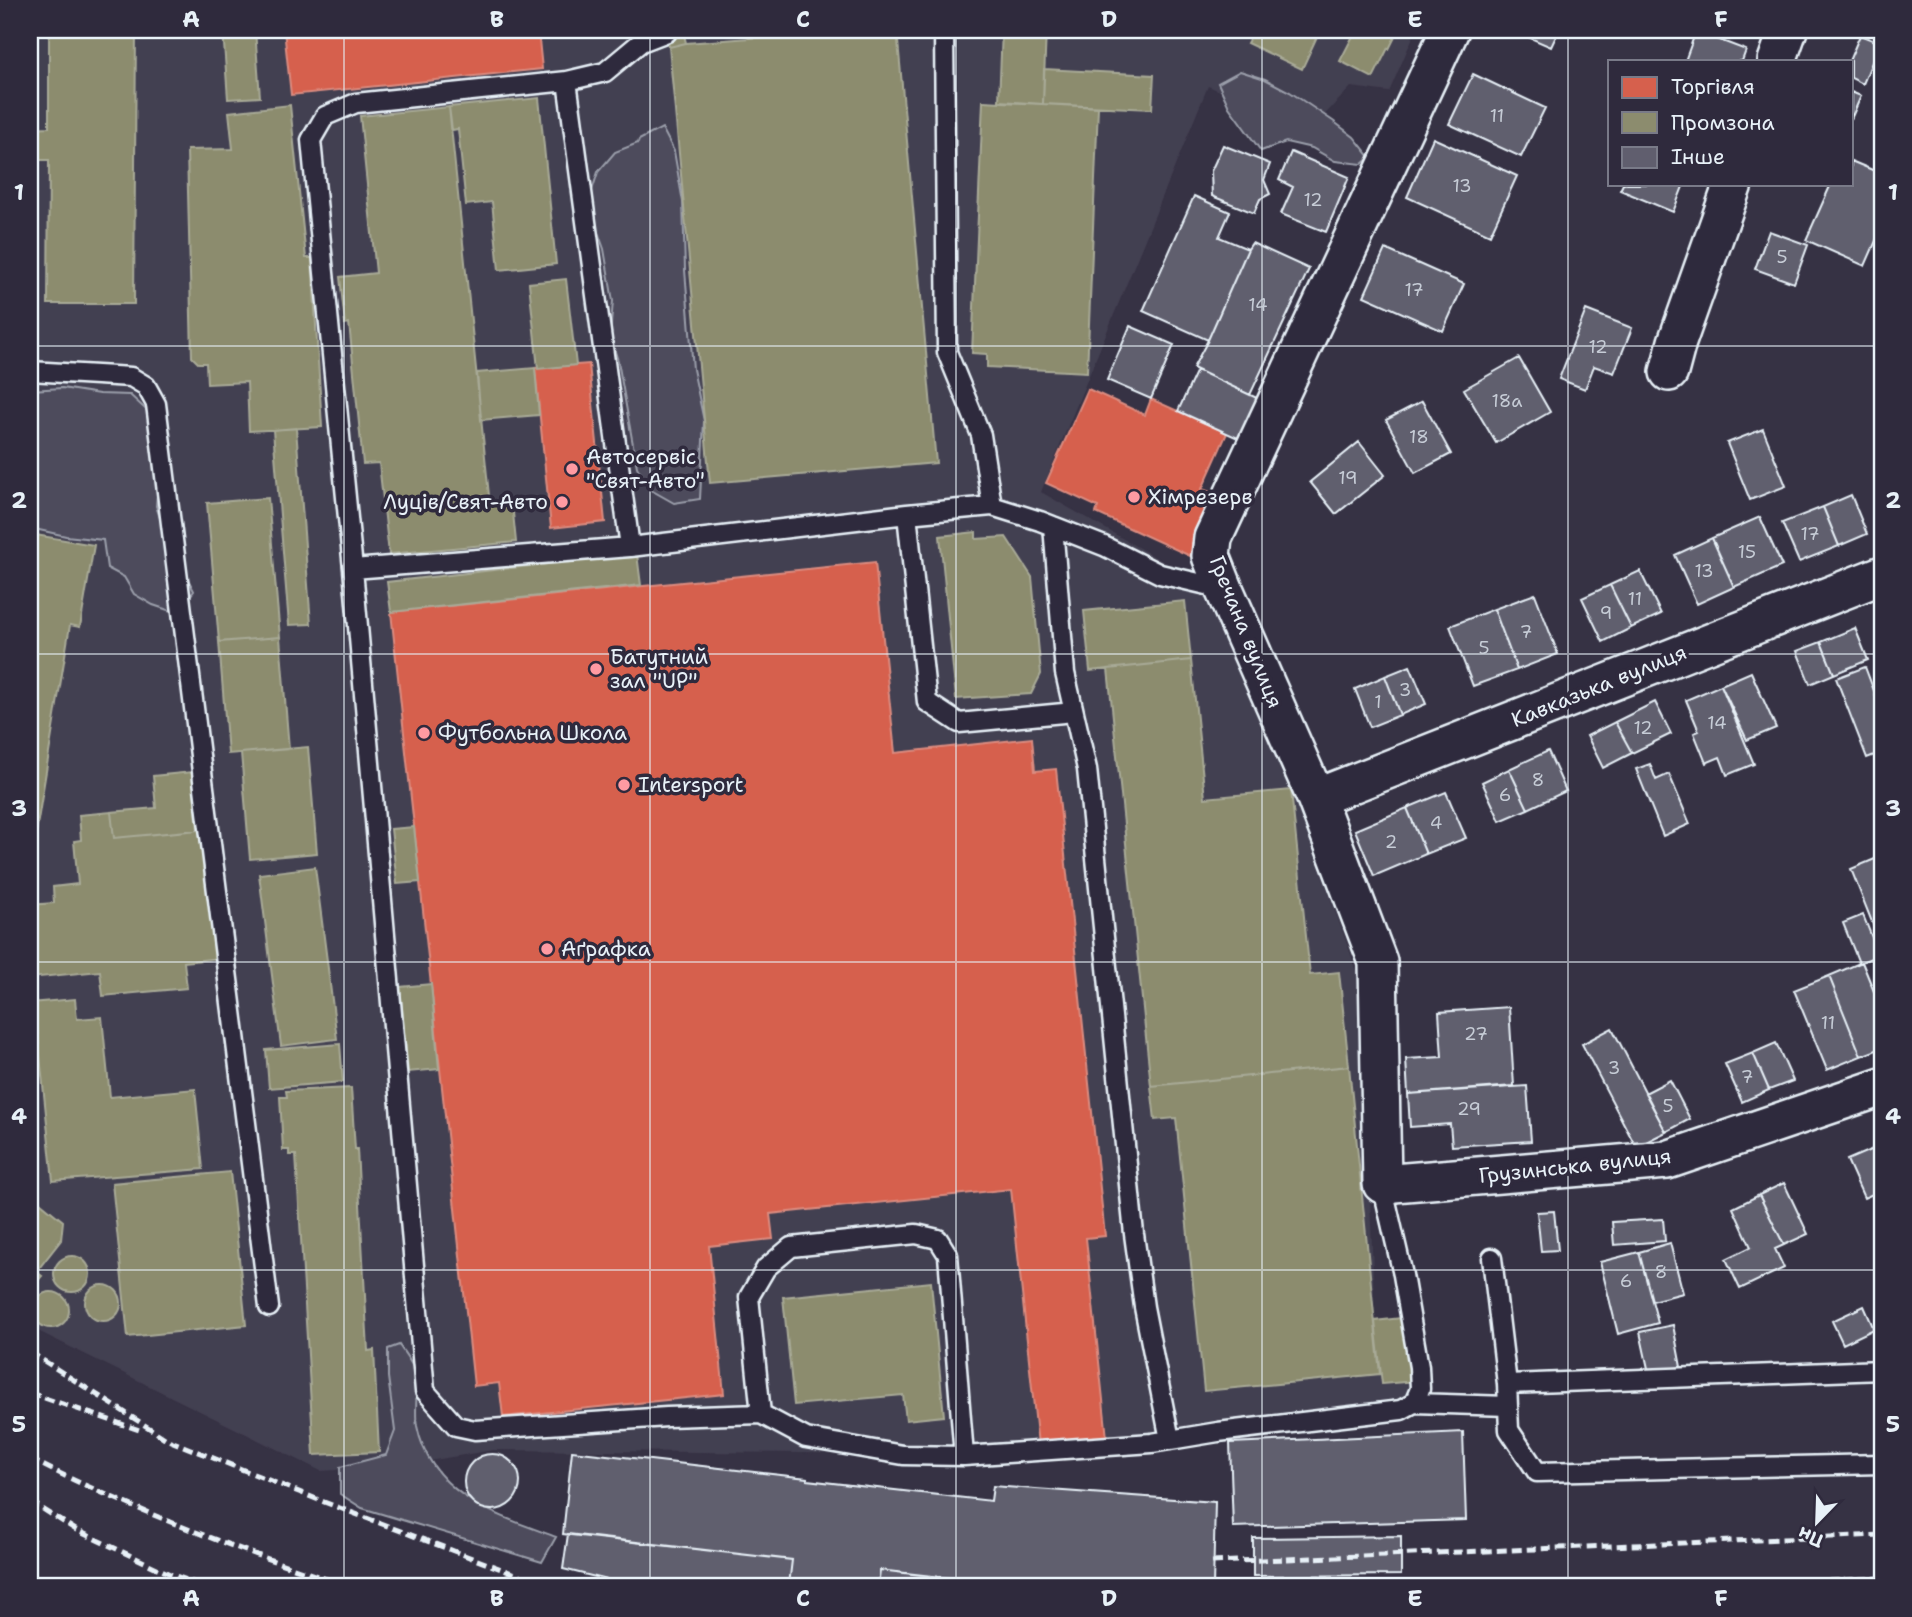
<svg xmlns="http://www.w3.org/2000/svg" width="1912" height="1617" font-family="'Shantell Sans',sans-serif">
	<rect width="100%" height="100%" fill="#363244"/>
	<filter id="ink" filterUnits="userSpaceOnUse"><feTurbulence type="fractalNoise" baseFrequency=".0143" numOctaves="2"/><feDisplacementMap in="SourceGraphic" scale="14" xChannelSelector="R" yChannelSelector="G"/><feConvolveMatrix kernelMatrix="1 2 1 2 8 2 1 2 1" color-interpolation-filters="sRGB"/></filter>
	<g filter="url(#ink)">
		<!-- built -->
		<path fill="#433f51" d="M30,30H1416L1389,92L1351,87L1311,129L1208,86L1041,492L1197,581L1291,790L1361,982L1375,1320L1410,1317L1417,1407L998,1455L493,1450L399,1466L321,1471L30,1327Z"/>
		<!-- green -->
		<path fill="#4d4b5c" stroke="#9a9eaa" stroke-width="2" d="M1240,71L1265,79L1290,92L1333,121L1354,137L1370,157L1362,164L1335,161L1312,148L1286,142L1261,151L1229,107L1218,83Z
			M662,128L674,151L683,202L685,270L693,369L704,421L700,499L674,503L651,490L637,467L618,361L610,336L613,301L604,249L595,224L590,197L598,172L615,152L638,143L639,140Z
			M62,388L99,394L130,395L155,418L160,463L156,506L166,536L194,591L177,613L153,605L134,594L124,577L107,568L103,540L66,536L30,528V391L31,390Z
			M399,1345C404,1353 413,1363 415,1373C419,1390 414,1409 417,1426C431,1496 497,1515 556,1537L542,1562L362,1508L340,1494V1467L386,1455L395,1431L388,1377V1349Z"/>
		<!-- shops -->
		<path fill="#d6604d" stroke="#db8c80" stroke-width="2" d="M284,30H538L542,69L291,95Z
			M589,364L605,522L551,528L535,368Z
			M1088,389L1145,415L1151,399L1227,433L1202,489L1210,492L1199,560L1096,513L1098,507L1046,483Z
			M875,562L895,753L1032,738L1035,771L1056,769L1105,1236L1086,1238L1107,1438L1038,1445L1011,1189L770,1214L773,1239L709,1246L724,1394L503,1417L499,1383L474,1386L391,612Z"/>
		<!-- industry -->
		<path fill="#8c8c6e" stroke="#a8aa97" stroke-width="2" d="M49,30H136L134,304H48L49,160H30V128L49,127Z
			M223,30H255L260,97L228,99Z
			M667,30H683L686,43L669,47Z
			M849,30H897L936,463L710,483L669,47L686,43Z
			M1002,30H1046L1043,104L999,101Z
			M1254,30H1320L1302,69L1247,43Z
			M1356,30H1397L1394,36L1395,37L1389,49L1388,48L1373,78L1340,61Z
			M1044,69L1154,75L1152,109L1043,104Z
			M539,98L556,264L499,270L492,202L466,205L458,129L452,130L449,107Z
			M983,101L1098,107L1087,372L987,367V354L972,353Z
			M290,105L306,258H312L322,427L249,431L247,382L207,384L206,363H198L192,357L187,150L233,149L229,112Z
			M449,107L490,505L512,503L516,542L389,554L379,463L363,464L349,323L345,324L340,277L376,273L360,116Z
			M566,279L576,365L538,369L529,283Z
			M535,368L539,415L481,420L477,373Z
			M296,428L311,624L289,625L273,430Z
			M268,498L280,637L219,642L207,503Z
			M976,532V539L1006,537L1032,577L1041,674L1031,694L956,699L940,536Z
			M30,534L94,545L80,627L70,625L30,869Z
			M637,554L641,585L391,612L387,582Z
			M1185,601L1191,660L1090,671L1084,611Z
			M280,637L289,749L228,754L219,642Z
			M1191,660L1205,798L1291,790L1310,975L1339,972L1349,1066L1151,1086L1108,669Z
			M308,747L317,853L250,859L241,753Z
			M192,772L198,830L114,838L111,812L156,808L153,776Z
			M111,812L114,838L207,829L220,958L184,962L187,988L103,996L100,971L30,978V905L54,903L53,887L78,884L74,841L81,840L79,815Z
			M414,827L420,882L397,884L391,829Z
			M315,867L337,1039L281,1046L259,874Z
			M431,984L439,1069L408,1072L400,987Z
			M75,999L77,1019L102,1017L110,1097L195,1089L203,1169L53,1181L37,1027H30V1003Z
			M340,1044L343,1082L269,1088L266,1050Z
			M1349,1066L1380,1374L1204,1391L1176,1118L1155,1120L1151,1086Z
			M351,1088L355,1149H357L368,1351L374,1350L379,1452L314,1455L296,1155H289V1150H283L280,1097H287L286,1091Z
			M230,1172L246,1325L128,1337L112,1183Z
			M30,1194L63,1221L61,1240L36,1272L30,1267Z
			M54 1274a18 18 0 1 1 36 0a18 18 0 1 1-36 0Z
			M30,1267L42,1276L30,1290Z
			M931,1282L944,1416L906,1420L903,1395L794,1405L783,1297Z
			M85 1303a18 18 0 1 1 36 0a18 18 0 1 1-36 0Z
			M33 1310a18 18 0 1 1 36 0a18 18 0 1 1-36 0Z
			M1410,1317L1416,1381L1382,1384L1375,1321Z"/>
		<!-- building -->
		<path fill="#605e6e" stroke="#e8f1f8" stroke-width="2" d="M1512,30H1559L1551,47Z
			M1696,31L1746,50L1742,61H1685Z
			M1860,35L1880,43L1863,84L1851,78V61H1849Z
			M1473,74L1545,108L1521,157L1449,124Z
			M1851,92L1861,96L1851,119Z
			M1433,138L1517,176L1490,235L1407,197Z
			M1223,145L1270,164L1264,180L1270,194L1260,199L1254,213L1212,196L1211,171Z
			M1291,152L1349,177L1326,232L1281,214L1293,187L1279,180Z
			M1851,161L1882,174V227L1865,266L1806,240L1831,184H1851Z
			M1623,184H1684L1673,212L1620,190Z
			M1194,196L1230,212L1219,237L1248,249L1208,340L1143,311Z
			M1769,231L1808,245L1794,283L1755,269Z
			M1252,243L1309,269L1250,395L1193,368L1208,340L1248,249Z
			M1385,249L1464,284L1443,331L1364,296Z
			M1586,310L1632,328L1614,373L1594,366L1585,389L1559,379Z
			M1130,326L1174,345L1151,399L1107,380Z
			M1519,358L1550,412L1496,443L1464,389Z
			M1197,370L1259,399L1240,439L1178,411Z
			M1422,401L1451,454L1415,473L1386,420Z
			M1763,429L1786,486L1750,500L1727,443Z
			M1359,442L1385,475L1336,514L1310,482Z
			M1851,495L1867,534L1839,546L1823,507Z
			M1823,507L1839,546L1799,562L1782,523Z
			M1760,517L1782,566L1734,587L1712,538Z
			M1712,538L1734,587L1697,604L1675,555Z
			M1640,571L1661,614L1631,628L1610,585Z
			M1610,585L1631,628L1603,642L1582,598Z
			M1535,594L1558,654L1517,670L1494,609Z
			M1494,609L1517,670L1473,686L1450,626Z
			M1855,628L1868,660L1834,674L1821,642Z
			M1821,642L1834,674L1810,684L1797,651Z
			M1410,666L1426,704L1400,715L1385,676Z
			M1865,667L1882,712V752L1867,758L1836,678Z
			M1751,672L1776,728L1747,740L1721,685Z
			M1385,676L1400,715L1370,727L1355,689Z
			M1721,685L1754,764L1727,775L1720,757L1706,763L1694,733L1699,731L1686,700Z
			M1655,702L1671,734L1632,753L1615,722Z
			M1615,722L1632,753L1603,768L1587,736Z
			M1548,751L1566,791L1528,809L1509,769Z
			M1650,764L1656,780L1669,774L1690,824L1663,836L1636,769Z
			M1509,769L1528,809L1500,821L1482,782Z
			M1446,792L1466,838L1426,854L1407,808Z
			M1407,808L1426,854L1374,876L1355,830Z
			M1882,856V930L1876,932L1851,869Z
			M1863,915L1879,955L1859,963L1843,923Z
			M1862,962L1882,1011V1048L1861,1056L1829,976Z
			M1829,976L1861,1056L1827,1070L1794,990Z
			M1509,1007L1514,1086L1408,1094L1406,1059L1442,1057L1439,1012Z
			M1612,1028L1666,1132L1636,1147L1582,1044Z
			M1776,1043L1793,1081L1769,1090L1753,1053Z
			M1753,1053L1769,1090L1742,1102L1725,1064Z
			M1670,1080L1690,1119L1666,1132L1645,1093Z
			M1527,1086L1531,1141L1452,1146L1450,1124L1410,1127L1408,1094Z
			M1882,1145V1190L1864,1198L1847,1160Z
			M1784,1183L1808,1234L1784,1245L1759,1195Z
			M1759,1195L1784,1245L1775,1249L1784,1268L1740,1289L1726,1259L1751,1247L1733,1208Z
			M1554,1211L1558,1250L1541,1251L1537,1212Z
			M1663,1219L1665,1241L1614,1245L1612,1222Z
			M1670,1243L1683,1293L1652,1301L1639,1252Z
			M1639,1252L1658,1323L1618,1334L1600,1262Z
			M1864,1306L1874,1329L1843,1344L1832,1321Z
			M1673,1325L1681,1367L1649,1373L1640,1332Z
			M1463,1432L1466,1520L1233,1527L1230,1443Z
			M572,1451L807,1478V1480L991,1501L993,1486L1215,1502L1213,1587H1128L986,1578V1582L880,1570L878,1587H807L789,1585L792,1560L563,1534Z
			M464 1482a28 28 0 1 1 56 0a28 28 0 1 1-56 0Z
			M568,1534L792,1560L789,1585L807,1587H636L563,1569Z
			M1401,1536V1575L1253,1576V1538Z
			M880,1570L961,1580L960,1587H878Z"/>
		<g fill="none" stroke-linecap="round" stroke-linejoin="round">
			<!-- lane casing -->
			<g stroke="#e8f1f8" stroke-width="23">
				<path id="lane" d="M944,30L947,352L981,435L992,506
					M667,32L641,42L605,72L567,81L356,103L325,116L311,140L353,569L425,1391L456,1426L475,1430L667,1417L761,1414L806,1438L903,1455L964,1456L1152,1443L1218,1432L1401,1410L1414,1403L1420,1389L1419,1367L1403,1275L1382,1184
					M567,81L630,547
					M30,371L131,377L146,386L156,404L269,1307
					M907,514L927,702L959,723L1074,712
					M1053,526L1065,673L1087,769L1134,1234L1144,1307L1170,1440
					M353,569L630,547L907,514L992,506L1040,521L1104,546L1160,574L1224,589
					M1492,1258L1507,1384L1509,1430L1537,1472L1882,1464
					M1507,1384L1882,1370
					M1414,1403L1508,1406
					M761,1414L749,1297L766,1268L791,1247L916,1234L938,1239L948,1255L964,1456"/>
			</g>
			<!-- street casing -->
			<g stroke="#e8f1f8" stroke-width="42">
				<path id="street" d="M1450,30L1213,538L1211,556L1224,589L1316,798L1378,962L1382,1184L1667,1160L1882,1087
					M1777,61L1788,30
					M1669,372L1677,342L1733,184
					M1316,798L1882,575"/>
			</g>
			<!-- lane -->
			<use href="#lane" stroke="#2f2a3d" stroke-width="18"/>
			<!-- street -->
			<use href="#street" stroke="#2f2a3d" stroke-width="37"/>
			<!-- rail -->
			<path stroke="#e8f1f8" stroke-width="5" stroke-dasharray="10 5" stroke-linecap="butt" d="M30,1352L168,1440L324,1502L525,1578L558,1587
				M30,1393L142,1431
				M30,1459C133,1510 242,1552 351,1587
				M30,1501L76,1530L170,1574L206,1587
				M1212,1562L1882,1535
				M30,1577L44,1587
				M1724,1587L1882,1578"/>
		</g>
	</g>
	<!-- grid -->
	<path fill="none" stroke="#e8f1f8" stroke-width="2" stroke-opacity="0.55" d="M344,30V1587M650,30V1587M956,30V1587M1262,30V1587M1568,30V1587M30,346H1882M30,654H1882M30,962H1882M30,1270H1882"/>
	<!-- markers -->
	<g fill="#ff9aa2" stroke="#2f2a3d" stroke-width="2.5">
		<circle cx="572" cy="469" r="7"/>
		<circle cx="1134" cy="497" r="7"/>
		<circle cx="562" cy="502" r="7"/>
		<circle cx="596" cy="669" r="7"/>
		<circle cx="424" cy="733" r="7"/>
		<circle cx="624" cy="785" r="7"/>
		<circle cx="547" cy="949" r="7"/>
	</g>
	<g text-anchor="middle" stroke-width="7" stroke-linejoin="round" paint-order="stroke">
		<!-- number labels -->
		<g font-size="18" fill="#c6ccd6">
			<text x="1497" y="122">11</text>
			<text x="1462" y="192">13</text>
			<text x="1313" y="206">12</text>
			<text x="1782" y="263">5</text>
			<text x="1414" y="296">17</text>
			<text x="1258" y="311">14</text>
			<text x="1598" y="353">12</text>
			<text x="1507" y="407">18а</text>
			<text x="1419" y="443">18</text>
			<text x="1348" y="484">19</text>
			<text x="1810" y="540">17</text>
			<text x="1747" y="558">15</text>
			<text x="1704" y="577">13</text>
			<text x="1635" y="605">11</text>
			<text x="1606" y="619">9</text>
			<text x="1526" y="638">7</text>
			<text x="1484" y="654">5</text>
			<text x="1405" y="696">3</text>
			<text x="1378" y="708">1</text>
			<text x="1717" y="729">14</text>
			<text x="1643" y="734">12</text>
			<text x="1538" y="786">8</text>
			<text x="1505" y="801">6</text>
			<text x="1436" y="829">4</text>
			<text x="1391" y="848">2</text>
			<text x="1828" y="1029">11</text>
			<text x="1476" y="1040">27</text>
			<text x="1614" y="1074">3</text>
			<text x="1747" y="1083">7</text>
			<text x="1668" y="1112">5</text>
			<text x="1469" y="1115">29</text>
			<text x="1661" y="1278">8</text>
			<text x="1626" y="1287">6</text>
		</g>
		<!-- poi labels -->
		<g font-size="21" fill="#e8f1f8" stroke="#2f2a3d" text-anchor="start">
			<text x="586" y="464">Автосервіс<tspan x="586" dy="24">"Свят-Авто"</tspan></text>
			<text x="1148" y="504">Хімрезерв</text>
			<text x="548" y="509" text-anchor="end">Луців/Свят-Авто</text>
			<text x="610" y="664">Батутний<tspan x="610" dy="24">зал "UP"</tspan></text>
			<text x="438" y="740">Футбольна Школа</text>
			<text x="638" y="792">Intersport</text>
			<text x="561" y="956">Аґрафка</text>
		</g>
		<!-- street labels -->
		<g font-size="21" fill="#e8f1f8" stroke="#2f2a3d">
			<text transform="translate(1246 632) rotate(68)" y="7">Гречана вулиця</text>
			<text transform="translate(1599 686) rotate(-22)" y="7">Кавказька вулиця</text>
			<text transform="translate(1575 1166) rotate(-6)" y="7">Грузинська вулиця</text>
		</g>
	</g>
	<!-- margin -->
	<rect width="1912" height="1617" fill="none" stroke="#2f2a3d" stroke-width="77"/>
	<!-- legend -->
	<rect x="1608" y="60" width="245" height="126" fill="#2f2a3d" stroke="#797a88" stroke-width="2"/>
	<rect x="1622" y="77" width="35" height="21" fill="#d6604d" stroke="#797a88" stroke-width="2"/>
	<text x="1671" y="94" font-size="21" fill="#e8f1f8">Торгівля</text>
	<rect x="1622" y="112" width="35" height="21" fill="#8c8c6e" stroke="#797a88" stroke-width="2"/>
	<text x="1671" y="130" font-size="21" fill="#e8f1f8">Промзона</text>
	<rect x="1622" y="147" width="35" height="21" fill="#605e6e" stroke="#797a88" stroke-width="2"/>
	<text x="1671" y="164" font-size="21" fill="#e8f1f8">Інше</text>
	<!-- north arrow -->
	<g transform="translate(1817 1522) rotate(203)" stroke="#2f2a3d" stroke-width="5" paint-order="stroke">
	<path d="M0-5L12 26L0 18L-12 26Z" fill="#e8f1f8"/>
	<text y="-10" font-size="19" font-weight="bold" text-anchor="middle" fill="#e8f1f8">Пн</text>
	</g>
	<rect x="38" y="38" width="1836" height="1540" fill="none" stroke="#e8f1f8" stroke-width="2.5"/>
	<g font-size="23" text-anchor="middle" font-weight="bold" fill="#e8f1f8">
		<text x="191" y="27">A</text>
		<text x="497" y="27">B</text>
		<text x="803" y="27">C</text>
		<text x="1109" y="27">D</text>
		<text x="1415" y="27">E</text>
		<text x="1721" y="27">F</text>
		<text x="19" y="200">1</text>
		<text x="1893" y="200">1</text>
		<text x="19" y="508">2</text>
		<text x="1893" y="508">2</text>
		<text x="19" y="816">3</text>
		<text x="1893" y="816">3</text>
		<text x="19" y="1124">4</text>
		<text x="1893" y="1124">4</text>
		<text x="19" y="1432">5</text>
		<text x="1893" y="1432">5</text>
		<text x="191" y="1606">A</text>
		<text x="497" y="1606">B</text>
		<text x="803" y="1606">C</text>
		<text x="1109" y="1606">D</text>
		<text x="1415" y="1606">E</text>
		<text x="1721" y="1606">F</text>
	</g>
</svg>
